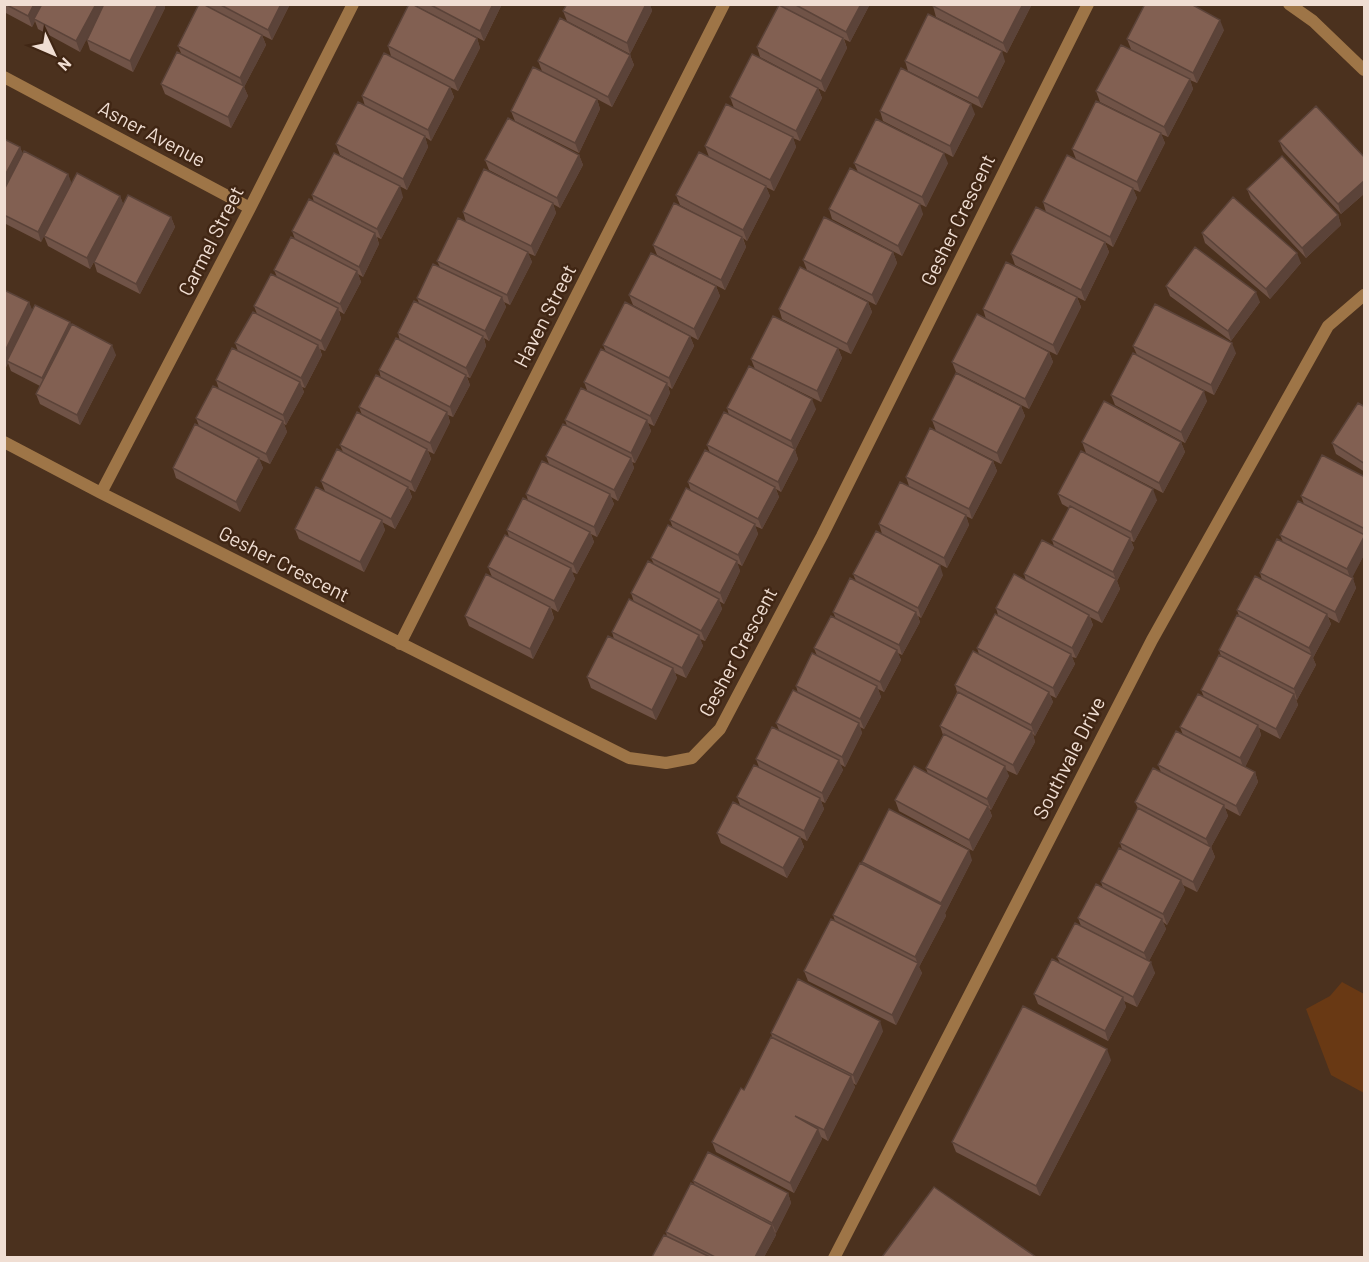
<svg xmlns="http://www.w3.org/2000/svg" width="1369" height="1262" font-family="Barlow,sans-serif">
	<rect width="100%" height="100%" fill="#4b311e"/>
	<!-- green -->
	<path fill="#693914" d="M1342,982L1364,994V1093L1331,1075L1306,1009L1330,996Z"/>
	<g fill="none" stroke-linecap="round" stroke-linejoin="round">
		<!-- minor -->
		<path stroke="#9e7547" stroke-width="12" d="M4,77L250,208
			M4,442L101,493L629,758L666,763L692,758L720,729L822,536L1088,4
			M101,493L250,208L353,4
			M400,644L724,4
			M834,1258L1152,640L1328,326L1364,295"/>
		<!-- tertiary -->
		<path stroke="#9e7547" stroke-width="12" d="M1289,4L1313,21L1364,70"/>
	</g>
	<!-- wall -->
	<path fill="#705347" d="M4,4H164L165,8L133,72L90,50L87,40L94,24L80,52L38,29L35,21L32,27L4,12Z
		M205,4H290L272,40L262,35L266,45L244,87L248,96L231,128L165,94L161,84L181,53L178,46L206,6Z
		M417,4H502L484,41L418,7Z
		M567,4H650L652,11L630,54L567,21L563,11Z
		M782,4H870L850,42L844,39L847,48L825,92L760,57L757,47L783,7Z
		M933,6H1031L1007,53L936,17Z
		M1224,30L1197,83L1190,80L1193,89L1168,137L1161,134L1165,143L1140,192L1133,189L1137,198L1113,247L1105,242L1109,252L1085,301L1077,297L1081,307L1057,355L1014,334L1049,352L1053,362L1029,409L956,372L952,362L986,319L983,309L1065,290L1015,265L1011,254L1046,212L1043,202L1076,159L1072,149L1136,120L1100,102L1096,91L1131,49L1127,39Z
		M477,38L480,48L458,91L450,87L454,97L431,141L425,137L428,147L407,190L340,155L336,144L365,106L362,96L391,56L388,46Z
		M630,55L634,65L612,107L597,99L600,109L579,153L515,121L511,111L542,71L538,61Z
		M905,61H1005L982,108L908,71Z
		M818,88L822,98L800,141L793,138L796,147L774,191L766,187L770,196L747,241L743,238L746,247L725,290L657,255L653,245L713,223L680,205L676,195L709,157L705,146L734,108L730,97Z
		M880,111L975,114L953,157L883,121Z
		M4,139L20,147L23,155L68,174L71,183L120,196L123,204L171,217L175,227L140,294L97,272L94,262L90,269L48,246L44,236L41,242L4,223Z
		M1279,141L1365,158V193L1341,214L1283,151Z
		M579,155L583,165L560,208L553,204L556,213L535,256L528,253L532,262L510,305L504,302L506,307L489,341L484,338L486,346L470,378L467,377L470,385L453,417L448,415L450,422L434,454L428,451L431,459L415,492L409,489L412,497L395,529L382,522L385,530L364,572L299,539L295,529L325,491L321,481L343,452L340,445L362,415L359,407L381,378L379,370L400,341L398,333L419,303L417,298L440,267L437,261L466,222L463,212L525,189L489,170L485,160Z
		M854,163H948L926,207L914,201L923,214L902,256L832,219L829,209L858,172Z
		M1247,189L1338,215L1341,225L1306,258L1251,199Z
		M312,195L403,197L381,239L377,237L379,244L363,277L358,274L361,282L344,314L339,311L341,319L325,351L320,349L322,355L305,388L302,387L304,392L286,425L284,424L287,432L270,464L259,459L263,468L240,512L176,478L173,468L199,426L196,418L219,389L216,380L238,351L235,343L257,314L254,306L277,277L274,270L295,239L292,231L314,202Z
		M1202,233L1301,263L1270,299L1205,243Z
		M893,252L897,263L876,305L807,270L803,260Z
		M716,286L720,296L698,340L633,305L629,295Z
		M1166,286L1260,302L1231,341L1170,296Z
		M4,290L29,302L32,311L70,322L71,326L116,355L80,425L40,404L36,394L40,386L11,371L8,363L4,371Z
		M868,302L872,312L851,354L838,348L842,358L821,402L762,373L816,409L795,450L798,459L781,492L776,489L779,497L762,529L755,526L758,534L742,566L737,563L740,571L724,604L719,601L722,609L705,641L700,639L703,646L686,678L675,673L677,678L656,720L591,688L587,677L614,639L612,632L634,602L631,593L654,564L651,558L673,528L670,520L691,491L688,482L710,453L707,445L729,415L727,408L755,369L751,359L834,346L782,319L779,309Z
		M690,336L694,346L672,389L668,386L670,393L654,426L648,423L651,431L635,463L632,462L634,468L618,501L611,497L614,504L597,537L591,534L594,542L577,574L572,572L575,579L558,612L551,608L554,618L533,659L469,626L465,616L492,577L488,567L509,537L507,530L528,500L526,494L549,464L546,456L567,426L565,420L587,390L584,382L606,352L603,345Z
		M1133,346L1236,353L1214,395L1182,379L1207,401L1185,443L1115,405L1111,395L1137,355Z
		M1021,406L1025,416L1001,464L936,431L932,420Z
		M1365,407V472L1336,454L1332,443Z
		M1082,442H1181L1185,452L1163,493L1086,453Z
		M993,461L997,471L972,519L966,516L969,525L947,568L882,534L879,524L909,486L906,477Z
		M1365,477V553L1352,577L1356,588L1339,623L1328,617L1331,624L1313,658L1316,665L1297,700L1296,699L1298,705L1280,739L1259,728L1261,735L1245,767L1255,772L1258,782L1240,816L1225,808L1228,816L1211,847L1215,857L1197,892L1183,885L1185,890L1167,925L1163,922L1166,929L1149,961L1155,973L1137,1007L1124,1001L1126,1007L1108,1041L1038,1004L1034,994L1060,963L1057,957L1081,926L1078,918L1103,888L1101,882L1122,849L1120,843L1138,808L1135,802L1161,772L1158,765L1183,735L1180,727L1204,697L1201,690L1221,656L1219,650L1239,616L1237,610L1262,580L1260,573L1283,542L1280,535L1304,504L1301,496Z
		M1058,494L1157,500L1134,542L1131,541L1134,548L1117,581L1120,589L1102,623L1090,617L1093,625L1076,658L1072,657L1075,664L1056,698L1050,695L1053,702L1035,736L1033,734L1035,742L1017,775L1006,770L1009,776L991,810L989,808L992,816L973,851L899,811L895,800L928,774L926,768L943,735L940,726L957,692L955,685L979,654L977,648L998,615L996,608L1026,581L1024,574L1054,546L1052,540L1069,508L1062,504Z
		M853,574L943,575L921,618L918,616L920,622L902,655L898,653L901,660L884,692L878,689L881,697L864,729L860,727L862,733L845,767L840,764L843,770L825,803L821,801L824,809L807,841L800,837L804,847L787,878L721,843L717,833L740,805L737,797L759,767L756,759L779,730L776,723L798,693L796,686L817,656L814,648L836,619L833,612L856,581Z
		M972,860L945,913L946,916L919,967L922,973L896,1025L808,981L804,971L835,921L833,915L862,864V862Z
		M883,1031L856,1085L853,1083L855,1087L828,1141L821,1137L822,1139L794,1193L716,1152L712,1142L744,1090L772,1037L771,1033Z
		M1111,1060L1040,1196L956,1152L952,1142Z
		M693,1181L788,1193L791,1203L776,1233L775,1232L776,1235L764,1257H652L667,1237L666,1232L695,1185Z"/>
	<!-- shaded-wall -->
	<path fill="#5b4339" d="M34,4H43L34,19L35,21L32,27L28,16Z
		M96,4H105L80,52L76,41Z
		M158,4H164L165,8L133,72L130,61Z
		M281,4H290L272,40L268,30Z
		M493,4H502L484,41L480,31Z
		M646,4H650L652,11L630,54L627,43Z
		M861,4H870L850,42L846,32Z
		M1023,4H1031V6L1007,53L1003,43Z
		M1220,20L1224,30L1197,83L1193,73Z
		M262,35L266,45L244,87L248,96L231,128L228,117L243,87L240,78Z
		M477,38L480,48L458,91L454,81Z
		M843,38L847,48L825,92L821,81Z
		M1002,51L1005,61L982,108L978,98Z
		M630,55L634,65L612,107L608,97Z
		M1190,79L1193,89L1168,137L1164,127Z
		M450,87L454,97L431,141L428,130Z
		M818,88L822,98L800,141L796,131Z
		M597,99L600,109L579,153L575,143Z
		M971,104L975,114L953,157L950,146Z
		M1161,133L1165,143L1140,192L1137,182Z
		M425,136L428,147L407,190L403,179Z
		M793,137L796,147L774,191L770,180Z
		M20,147L24,157L4,195V177Z
		M944,153L948,163L926,207L922,197Z
		M579,155L583,165L560,208L557,198Z
		M68,174L72,184L41,242L38,232Z
		M1365,180V193L1341,214L1338,204Z
		M400,186L403,197L381,239L377,229Z
		M766,186L770,196L747,241L743,230Z
		M1133,188L1137,198L1113,247L1110,237Z
		M120,196L124,206L90,269L87,258Z
		M553,203L556,213L535,256L531,246Z
		M920,204L923,214L902,256L898,246Z
		M1338,215L1341,225L1306,258L1302,248Z
		M171,217L175,227L140,294L136,284Z
		M375,233L379,244L363,277L359,267Z
		M742,237L746,247L725,290L721,280Z
		M1105,242L1109,252L1085,301L1081,290Z
		M528,252L532,262L510,305L507,295Z
		M893,252L897,263L876,305L872,295Z
		M1297,253L1301,263L1270,299L1266,289Z
		M357,271L361,282L344,314L340,304Z
		M716,286L720,296L698,340L694,329Z
		M1256,292L1260,302L1231,341L1228,331Z
		M502,297L506,307L489,341L485,331Z
		M1077,297L1081,307L1057,355L1053,345Z
		M29,302L33,312L7,361L8,363L4,371V353Z
		M868,302L872,312L851,354L847,344Z
		M338,308L341,319L325,351L321,341Z
		M70,322L74,333L46,389L42,378Z
		M483,336L486,346L470,378L466,368Z
		M690,336L694,346L672,389L669,378Z
		M1232,343L1236,353L1214,395L1211,385Z
		M112,345L116,355L80,425L77,415Z
		M318,345L322,355L305,388L301,378Z
		M838,348L842,358L821,402L817,391Z
		M1049,352L1053,362L1029,409L1025,399Z
		M466,375L470,385L453,417L450,407Z
		M300,382L304,392L286,425L283,415Z
		M667,383L670,393L654,426L650,416Z
		M1204,391L1207,401L1185,443L1181,432Z
		M812,399L816,409L795,450L798,459L781,492L778,482L794,450L791,441Z
		M1021,406L1025,416L1001,464L997,453Z
		M447,412L450,422L434,454L430,443Z
		M647,420L651,431L635,463L631,453Z
		M283,421L287,432L270,464L266,454Z
		M1181,442L1185,452L1163,493L1159,483Z
		M427,449L431,459L415,492L411,482Z
		M259,458L263,468L240,512L236,502Z
		M631,458L634,468L618,501L614,490Z
		M993,461L997,471L972,519L969,509Z
		M408,487L412,497L395,529L391,519Z
		M775,487L779,497L762,529L758,519Z
		M1153,489L1157,500L1134,542L1131,532Z
		M610,494L614,504L597,537L594,527Z
		M966,515L969,525L947,568L944,558Z
		M382,520L385,530L364,572L360,562Z
		M755,524L758,534L742,566L738,555Z
		M590,532L594,542L577,574L573,564Z
		M1365,536V553L1351,580L1347,569Z
		M1130,538L1134,548L1117,581L1120,589L1102,623L1098,613L1116,580L1113,572Z
		M737,561L740,571L724,604L720,593Z
		M940,565L943,575L921,618L918,608Z
		M571,568L575,579L558,612L554,601Z
		M1353,578L1356,588L1339,623L1335,612Z
		M719,599L722,609L705,641L701,631Z
		M550,607L554,618L533,659L530,649Z
		M916,612L920,622L902,655L899,645Z
		M1327,614L1331,624L1313,658L1316,665L1297,700L1294,689L1312,656L1309,648Z
		M1089,615L1093,625L1076,658L1072,648Z
		M699,635L703,646L686,678L682,668Z
		M897,650L901,660L884,692L880,682Z
		M1071,654L1075,664L1056,698L1053,688Z
		M673,668L677,678L656,720L652,710Z
		M877,686L881,697L864,729L860,719Z
		M1049,692L1053,702L1035,736L1031,725Z
		M1294,694L1298,705L1280,739L1276,729Z
		M859,723L862,733L845,767L842,757Z
		M1258,725L1261,735L1244,769L1240,758Z
		M1032,731L1035,742L1017,775L1013,765Z
		M839,760L843,770L825,803L822,793Z
		M1005,766L1009,776L991,810L987,799Z
		M1255,772L1258,782L1240,816L1236,806Z
		M820,798L824,809L807,841L804,831Z
		M1224,805L1228,816L1210,849L1206,839Z
		M988,806L992,816L973,851L969,840Z
		M800,837L804,847L787,878L783,868Z
		M1211,847L1215,857L1197,892L1193,882Z
		M969,850L972,860L945,913L946,916L919,967L922,973L896,1025L892,1015L918,964L915,957L942,906L941,903Z
		M1181,880L1185,890L1167,925L1163,914Z
		M1162,919L1166,929L1148,963L1144,953Z
		M1151,962L1155,973L1137,1007L1133,997Z
		M1123,997L1126,1007L1108,1041L1105,1031Z
		M880,1021L883,1031L856,1085L853,1075Z
		M1107,1049L1111,1060L1040,1196L1036,1186Z
		M851,1076L855,1087L828,1141L824,1130Z
		M818,1129L822,1139L794,1193L790,1183Z
		M788,1193L791,1203L776,1233L772,1223Z
		M772,1225L776,1235L764,1257H755Z"/>
	<!-- building -->
	<path fill="#826052" stroke="#5b4339" stroke-width="1.5" d="M5,4H34L28,16Z
		M42,4H96L76,41L34,19Z
		M104,4H158L130,61L87,40Z
		M199,4H203L262,35L240,78L178,46Z
		M219,4H281L268,30Z
		M409,4H412L477,38L454,81L388,46Z
		M429,4H493L480,31Z
		M567,4H646L627,43L563,11Z
		M794,4H861L846,32Z
		M934,4H1023L1003,43L933,6Z
		M1145,4H1191L1220,20L1193,73L1127,39Z
		M779,5L843,38L821,81L757,47Z
		M928,14L1002,51L978,98L905,61Z
		M560,18L630,55L608,97L538,61Z
		M1121,45L1190,79L1164,127L1096,91Z
		M177,52L244,86L228,117L161,84Z
		M384,53L450,87L428,130L362,96Z
		M752,54L818,88L796,131L730,97Z
		M533,67L597,99L575,143L511,111Z
		M901,68L971,104L950,146L880,111Z
		M1096,101L1161,133L1137,182L1072,149Z
		M358,102L425,136L403,179L336,144Z
		M726,104L793,137L770,180L705,146Z
		M1316,106L1365,158V180L1338,204L1279,141Z
		M508,118L579,155L557,198L485,160Z
		M876,119L944,153L922,197L854,163Z
		M4,139L20,147L4,177Z
		M24,151L68,174L38,232L4,215V190Z
		M699,152L766,186L743,230L676,195Z
		M334,153L400,186L377,229L312,195Z
		M1067,155L1133,188L1110,237L1043,202Z
		M1282,156L1338,215L1302,248L1247,189Z
		M850,168L920,204L898,246L829,209Z
		M484,169L553,203L531,246L463,212Z
		M77,173L120,196L87,258L44,236Z
		M128,195L171,217L136,284L94,262Z
		M1233,197L1297,253L1266,289L1202,233Z
		M309,199L375,233L359,267L292,231Z
		M674,203L742,237L721,280L653,245Z
		M1036,207L1105,242L1081,290L1011,254Z
		M824,217L893,252L872,295L803,260Z
		M458,218L528,252L507,295L437,261Z
		M291,237L357,271L340,304L274,270Z
		M1195,247L1256,292L1228,331L1166,286Z
		M651,253L716,286L694,329L629,295Z
		M1006,262L1077,297L1053,345L983,309Z
		M433,264L502,297L485,331L417,298Z
		M800,267L868,302L847,344L779,309Z
		M271,274L338,308L321,341L254,306Z
		M4,290L29,302L4,353Z
		M414,301L483,336L466,368L398,333Z
		M625,302L690,336L669,378L603,345Z
		M1155,304L1232,343L1211,385L1133,346Z
		M35,305L70,322L42,378L7,361Z
		M253,312L318,345L301,378L235,343Z
		M977,314L1049,352L1025,399L952,362Z
		M773,316L838,348L817,391L751,359Z
		M72,324L112,345L77,415L36,394Z
		M396,338L466,375L450,407L379,370Z
		M232,348L300,382L283,415L216,380Z
		M601,349L667,383L650,416L584,382Z
		M1133,353L1204,391L1181,432L1111,395Z
		M749,366L812,399L791,441L727,408Z
		M956,373L1021,406L997,453L932,420Z
		M376,375L447,412L430,443L359,407Z
		M213,386L283,421L266,454L196,418Z
		M581,388L647,420L631,453L565,420Z
		M1104,401L1181,442L1159,483L1082,442Z
		M1358,403L1365,407V464L1332,443Z
		M357,412L427,449L411,482L340,445Z
		M724,412L795,449L778,482L707,445Z
		M195,424L259,458L236,502L173,468Z
		M563,424L631,458L614,490L546,456Z
		M930,428L993,461L969,509L906,477Z
		M337,449L408,487L391,519L321,481Z
		M705,450L775,487L758,519L688,482Z
		M1081,451L1153,489L1131,532L1058,494Z
		M1322,455L1365,477V529L1301,496Z
		M542,461L610,494L594,527L526,494Z
		M900,482L966,515L944,558L879,524Z
		M316,487L382,520L360,562L295,529Z
		M686,488L755,524L738,555L670,520Z
		M523,498L590,532L573,564L507,530Z
		M1298,501L1365,535L1347,569L1280,535Z
		M1070,506L1130,538L1113,572L1052,540Z
		M668,525L737,561L720,593L651,558Z
		M876,531L940,565L918,608L853,574Z
		M505,535L571,568L554,601L488,567Z
		M1277,539L1353,578L1335,612L1260,573Z
		M1042,540L1116,579L1098,613L1024,574Z
		M648,561L719,599L701,631L631,593Z
		M486,574L550,607L530,649L465,616Z
		M1014,574L1089,615L1072,648L996,608Z
		M1255,576L1327,614L1309,648L1237,610Z
		M850,578L916,612L899,645L833,612Z
		M629,599L699,635L682,668L612,632Z
		M995,614L1071,654L1053,688L977,648Z
		M1237,615L1312,655L1294,689L1219,650Z
		M831,616L897,650L880,682L814,648Z
		M608,636L673,668L652,710L587,677Z
		M973,651L1049,692L1031,725L955,685Z
		M812,653L877,686L860,719L796,686Z
		M1219,655L1294,694L1276,729L1201,690Z
		M793,690L859,723L842,757L776,723Z
		M958,692L1032,731L1013,765L940,726Z
		M1198,694L1258,725L1240,758L1180,727Z
		M772,727L839,760L822,793L756,759Z
		M1176,731L1255,772L1236,806L1158,765Z
		M944,734L1005,766L987,799L926,768Z
		M754,765L820,798L804,831L737,797Z
		M914,766L988,806L969,840L895,800Z
		M1153,768L1224,805L1206,839L1135,802Z
		M733,802L800,837L783,868L717,833Z
		M1138,808L1211,847L1193,882L1120,843Z
		M889,809L969,850L941,903L862,862Z
		M1119,848L1181,880L1163,914L1101,882Z
		M860,863L942,905L915,957L833,915Z
		M1096,884L1162,919L1144,953L1078,918Z
		M831,919L918,963L892,1015L804,971Z
		M1075,923L1151,962L1133,997L1057,957Z
		M1052,959L1123,997L1105,1031L1034,994Z
		M798,979L880,1021L853,1075L771,1033Z
		M1023,1006L1107,1049L1036,1186L952,1142Z
		M771,1037L851,1076L824,1130L795,1116L818,1129L790,1183L712,1142L741,1088L744,1090Z
		M708,1152L788,1193L772,1223L693,1181Z
		M691,1183L772,1225L755,1257H715L666,1232Z
		M934,1187L1036,1257H882Z
		M664,1235L710,1257H652Z"/>
	<g text-anchor="middle" stroke-width="5" stroke-linejoin="round" paint-order="stroke">
		<!-- street labels -->
		<g font-size="20" fill="#f0ded3" stroke="#402614">
			<text transform="translate(152 134) rotate(28)" y="7">Asner Avenue</text>
			<text transform="translate(958 220) rotate(-64)" y="7">Gesher Crescent</text>
			<text transform="translate(211 241) rotate(-63)" y="7">Carmel Street</text>
			<text transform="translate(545 316) rotate(-63)" y="7">Haven Street</text>
			<text transform="translate(284 564) rotate(27)" y="7">Gesher Crescent</text>
			<text transform="translate(738 652) rotate(-62)" y="7">Gesher Crescent</text>
			<text transform="translate(1069 758) rotate(-63)" y="7">Southvale Drive</text>
		</g>
	</g>
	<!-- border -->
	<rect width="1369" height="1262" fill="none" stroke="#f0ded3" stroke-width="12"/>
	<!-- north arrow -->
	<g transform="translate(54 54) rotate(134)" stroke="#402614" stroke-width="4.5" paint-order="stroke">
	<path d="M0-4.5L10 22L0 15L-10 22Z" fill="#f0ded3"/>
	<text y="-9" font-size="16" font-weight="bold" text-anchor="middle" fill="#f0ded3">N</text>
	</g>
</svg>
